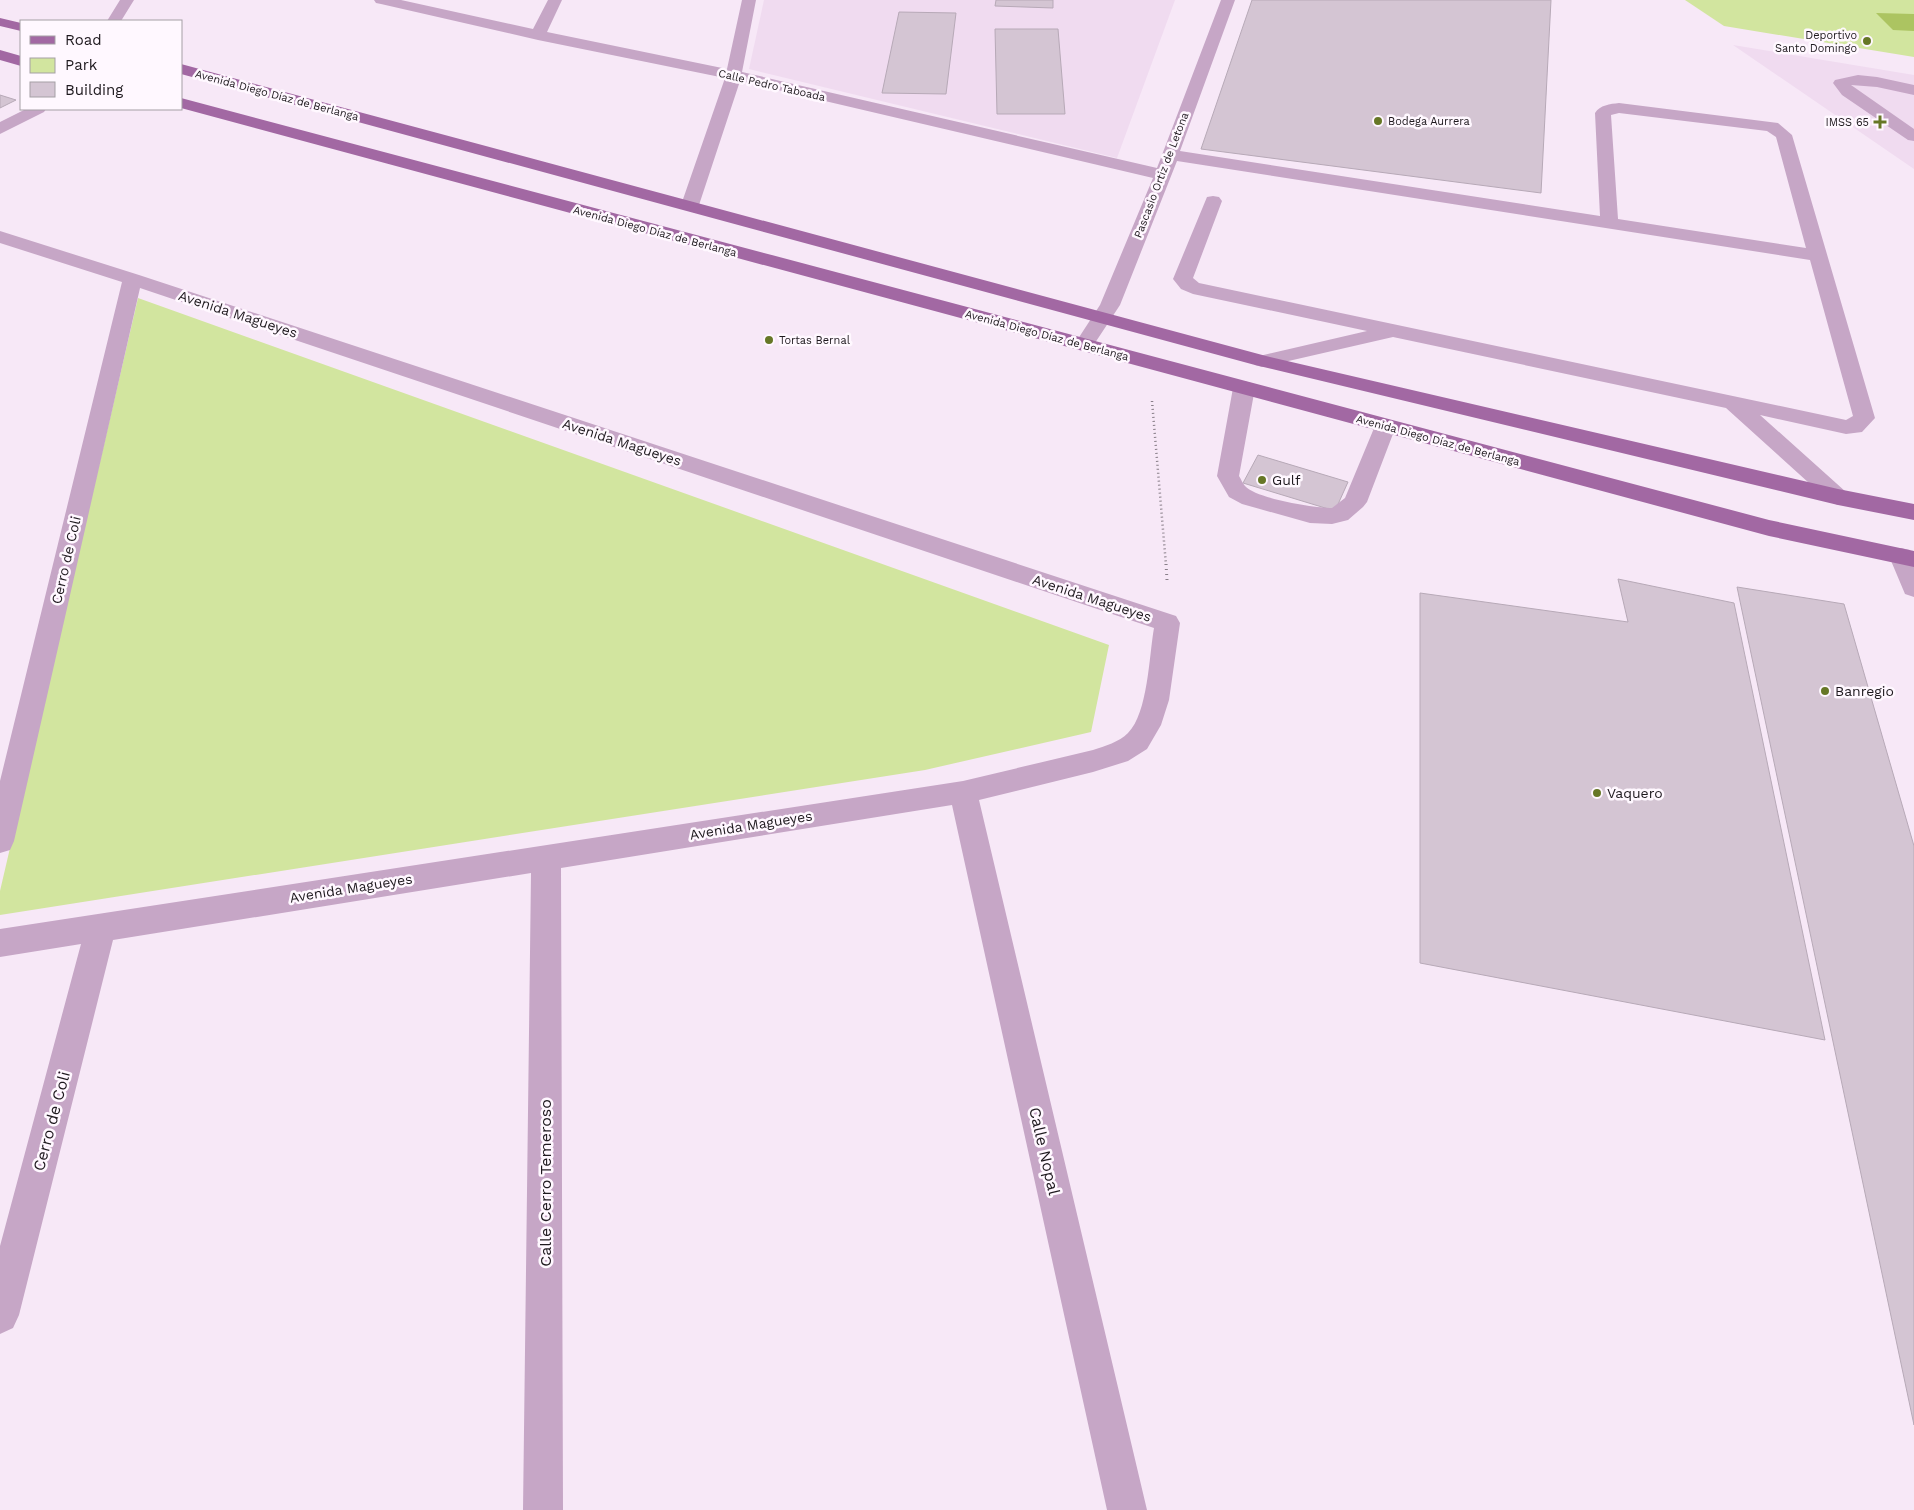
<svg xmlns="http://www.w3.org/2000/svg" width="1914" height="1510" font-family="'Work Sans',sans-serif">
	<rect width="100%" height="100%" fill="#f7e8f7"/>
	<!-- built -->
	<path fill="#f0dbf0" d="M764,0H1175L1117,158L749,69Z
		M1733,45L1914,75V169Z"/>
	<!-- green -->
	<path fill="#d2e59f" d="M1685,0H1914V57L1724,26Z
		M138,298L1109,645L1091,732L925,770L0,915V891Z"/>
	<!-- water -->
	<path fill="#acc461" d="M1876,13L1914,14V31L1893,30Z"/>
	<!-- building -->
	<path fill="#d4c5d3" stroke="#b7a9b7" d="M996,0H1053V8L995,6Z
		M1252,0H1551L1541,193L1201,149Z
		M899,12L956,13L946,94L882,93Z
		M995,29H1058L1065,114H997Z
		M0,95L16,100L0,108Z
		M1258,455L1348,482L1335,511L1243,483Z
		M1618,579L1734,603L1825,1040L1420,963V593L1628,622Z
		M1737,587L1844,604L1914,846V1425Z"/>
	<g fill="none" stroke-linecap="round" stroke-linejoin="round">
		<!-- path-far1 -->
		<path stroke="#897f89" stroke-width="2.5" stroke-dasharray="1 3" stroke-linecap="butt" d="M1152,401L1166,565"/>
		<!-- path -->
		<path stroke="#897f89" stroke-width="3" stroke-dasharray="1 4" stroke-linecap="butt" d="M1166,564L1167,580"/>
		<!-- minor -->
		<path fill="#c6a6c6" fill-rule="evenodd" d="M120,0H134L121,21H107Z
			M374,0H401L533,29L548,0H562L547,32L727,69L742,0H756L742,72L1157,168L1221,0H1235L1180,151L1600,216L1595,113C1600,105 1610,104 1619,103L1778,123L1792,135L1875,418L1862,432L1846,434L1760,415L1846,492L1850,497L1846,502L1838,505L1830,502L1726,408L1393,337L1262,367L1255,365L1252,361L1255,357L1367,331L1193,294L1181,289L1173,279L1207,197L1213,196L1219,197L1222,201L1193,278L1199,283L1846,420L1853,416L1810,260L1177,161L1120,305L1091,349L1084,351L1077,349L1074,345L1100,305L1153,178L740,81L699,205L696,209L690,210L684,209L681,205L725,78L538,40L381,4L376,3ZM1619,113L1767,131L1776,137L1806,248L1618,219L1611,115Z
			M1858,75L1877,77L1914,85V95L1877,87L1851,85L1914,129V141L1908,140L1842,95L1833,83L1835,80Z
			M26,109H46L44,112L0,134V122Z
			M0,231L139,275L1176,616L1180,623L1169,700L1161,725L1147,749L1128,761L1093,772L979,800L1147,1510H1107L952,805L561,868L563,1510H523L531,873L113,940L19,1315L13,1328L0,1334V1246L81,944L0,957V929L963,781L1093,750C1105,746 1119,742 1128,733C1148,713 1149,656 1154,628L140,288L14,841L10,850L0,853V781L122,282L0,243Z
			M1244,381L1251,383L1255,388L1239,476C1241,479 1243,484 1245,486C1257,499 1315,508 1332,508L1345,498L1377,421L1385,419L1393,421L1396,426L1367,502L1363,507L1348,520L1332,524L1310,523L1242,504L1229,497L1217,476L1233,388L1237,383Z
			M1901,548L1910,550L1914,558V597L1905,594L1889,556L1892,550Z"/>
		<!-- major -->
		<path fill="#a268a3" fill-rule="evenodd" d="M0,18L21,23V31L0,26Z
			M0,50L21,56V66L0,60Z
			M181,64L1266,356L1838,489L1914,504V520L1838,505L1255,365L181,74Z
			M181,98L1769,520L1914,551V567L1769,536L181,108Z"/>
	</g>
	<!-- markers -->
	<g fill="#667726" stroke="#fff8ff" stroke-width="2">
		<circle cx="1867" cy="41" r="5"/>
		<circle cx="1378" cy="121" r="5"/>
		<path d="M1877.5 114.5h5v5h5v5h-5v5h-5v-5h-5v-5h5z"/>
		<circle cx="769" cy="340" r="5"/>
		<circle cx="1262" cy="480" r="5"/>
		<circle cx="1825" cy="691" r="5"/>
		<circle cx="1597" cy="793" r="5"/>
	</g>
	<g text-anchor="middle" stroke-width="5" stroke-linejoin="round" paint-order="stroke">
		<!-- far-poi labels -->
		<g font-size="11" fill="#1e191e" stroke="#fff8ff" text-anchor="end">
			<text x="1857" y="39">Deportivo<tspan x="1857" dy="13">Santo Domingo</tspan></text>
			<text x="1388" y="125" text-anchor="start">Bodega Aurrera</text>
			<text x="1869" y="126">IMSS 65</text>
			<text x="779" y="344" text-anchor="start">Tortas Bernal</text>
		</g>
		<!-- far-street labels -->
		<g font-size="11" fill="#1e191e" stroke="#fff8ff">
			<text transform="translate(772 85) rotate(13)" y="4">Calle Pedro Taboada</text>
			<text transform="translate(277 95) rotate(15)" y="4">Avenida Diego Díaz de Berlanga</text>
			<text transform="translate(1161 175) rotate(-69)" y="4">Pascasio Ortiz de Letona</text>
			<text transform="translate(655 231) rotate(15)" y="4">Avenida Diego Díaz de Berlanga</text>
			<text transform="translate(1047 335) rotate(15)" y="4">Avenida Diego Díaz de Berlanga</text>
			<text transform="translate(1438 440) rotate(15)" y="4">Avenida Diego Díaz de Berlanga</text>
		</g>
		<!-- street labels -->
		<g font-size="14" fill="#1e191e" stroke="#fff8ff">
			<text transform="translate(238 314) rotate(18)" y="5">Avenida Magueyes</text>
			<text transform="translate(622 442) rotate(18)" y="5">Avenida Magueyes</text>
			<text transform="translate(66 560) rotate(-77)" y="5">Cerro de Coli</text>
			<text transform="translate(1092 598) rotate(18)" y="5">Avenida Magueyes</text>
			<text transform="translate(751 825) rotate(-9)" y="5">Avenida Magueyes</text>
			<text transform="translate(351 888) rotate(-9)" y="5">Avenida Magueyes</text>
		</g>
		<!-- poi labels -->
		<g font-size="14" fill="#1e191e" stroke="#fff8ff" text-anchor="start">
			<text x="1272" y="485">Gulf</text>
			<text x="1835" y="696">Banregio</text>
			<text x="1607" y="798">Vaquero</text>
		</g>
		<!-- near-street labels -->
		<g font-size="16" fill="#1e191e" stroke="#fff8ff">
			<text transform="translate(51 1121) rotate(-75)" y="6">Cerro de Coli</text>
			<text transform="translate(1045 1151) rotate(77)" y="6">Calle Nopal</text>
			<text transform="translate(545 1183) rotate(-90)" y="6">Calle Cerro Temeroso</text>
		</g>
	</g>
	<!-- legend -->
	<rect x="20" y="20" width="162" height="90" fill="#fff8ff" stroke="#a59fa5"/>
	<rect x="30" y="36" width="25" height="8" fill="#a268a3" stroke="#a59fa5"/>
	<text x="65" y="45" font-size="15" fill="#1e191e">Road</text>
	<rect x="30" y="58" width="25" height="15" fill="#d2e59f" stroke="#a59fa5"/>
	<text x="65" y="70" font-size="15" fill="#1e191e">Park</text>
	<rect x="30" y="82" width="25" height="15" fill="#d4c5d3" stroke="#a59fa5"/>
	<text x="65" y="95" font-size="15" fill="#1e191e">Building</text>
</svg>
